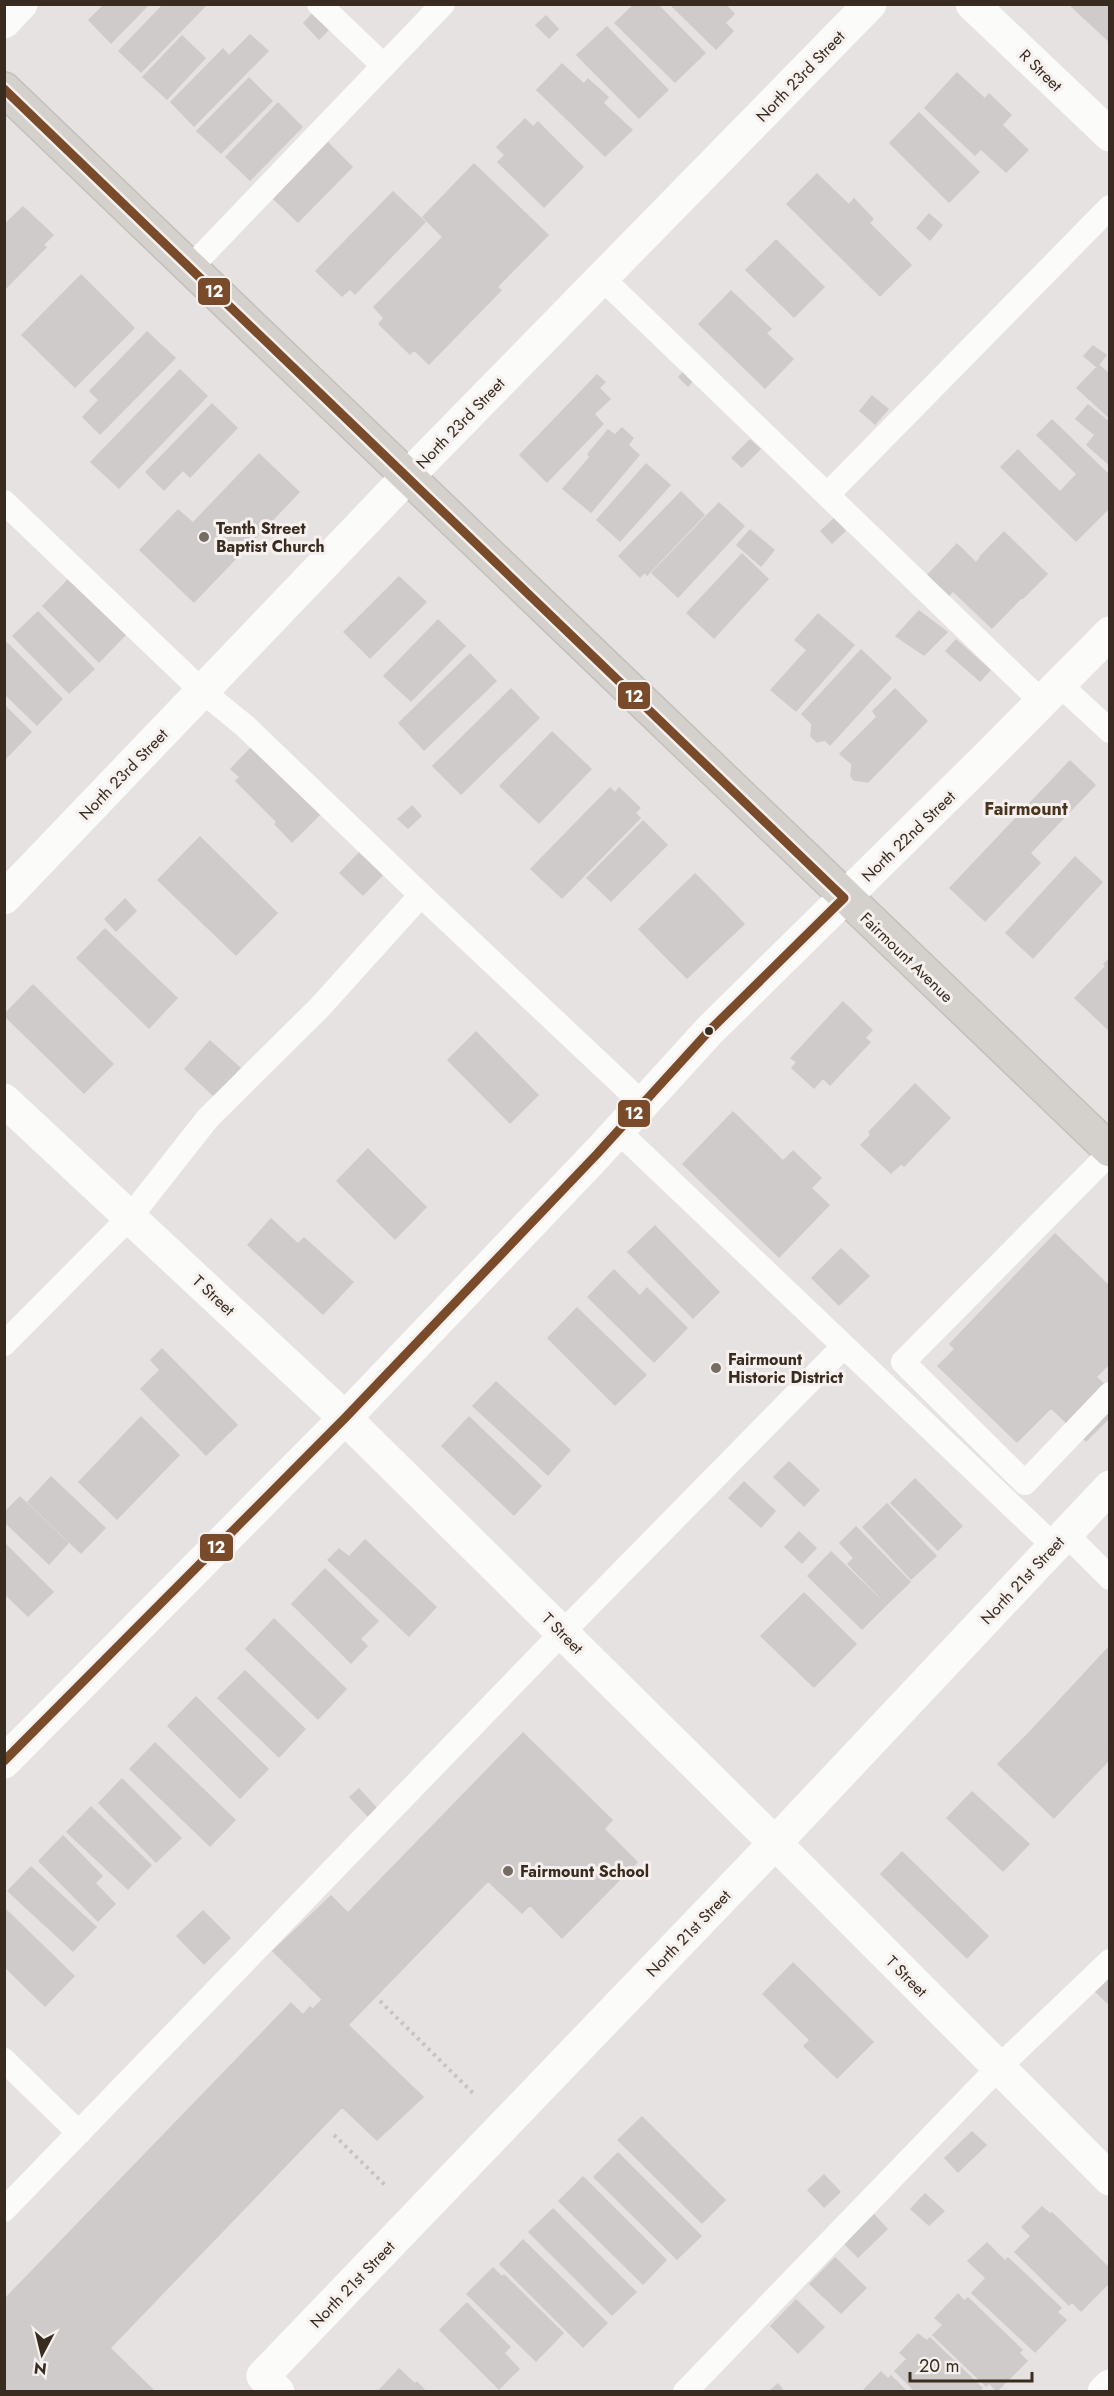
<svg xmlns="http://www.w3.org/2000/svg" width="1114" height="2396" font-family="Jost,sans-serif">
	<rect width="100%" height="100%" fill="#e6e2e1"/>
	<!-- building -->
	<path fill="#cfcbca" stroke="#cfcbc9" stroke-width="1.5" d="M105,4H149L111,43L89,20Z
		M164,4H207L141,72L119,51Z
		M635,4H657L705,53L675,82L615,23Z
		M670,4H725L734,14L725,23L733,31L716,49Z
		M1069,4H1110V42Z
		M316,10L332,26L319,39L304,23Z
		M546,16L558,29L549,38L536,25Z
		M607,27L668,90L639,118L577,55Z
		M250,35L268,51L194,126L171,102L223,49L229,56Z
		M182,36L205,58L167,99L143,77Z
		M562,64L584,84L588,79L608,97L603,103L632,130L605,156L537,90Z
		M957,73L985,99L989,94L1011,115L1002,125L1028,150L1006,172L981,149L975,155L925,108Z
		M249,78L272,101L221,153L197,131Z
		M278,103L302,127L250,180L226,157Z
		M919,113L979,172L949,202L890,143Z
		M525,119L533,127L538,122L583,167L544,207L498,162L505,155L497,147Z
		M328,143L352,167L298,222L274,199Z
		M474,164L548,235L497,287L501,290L429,364L414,350L410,354L379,324L384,318L374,307L443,237L423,217Z
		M817,174L849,205L854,199L873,219L869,223L911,265L880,296L787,204Z
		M393,192L425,222L355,294L350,289L342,296L316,271Z
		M23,207L53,235L43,245L46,247L4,290V225Z
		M929,214L942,225L930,240L917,228Z
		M776,240L824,287L794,317L746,270Z
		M81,275L134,328L75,387L22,335Z
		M731,291L771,329L766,333L793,359L765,388L699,324Z
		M147,332L175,358L100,434L83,417L99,400L90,391Z
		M1093,346L1106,355L1097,367L1084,356Z
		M1099,365L1110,375V418L1077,388Z
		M180,370L207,396L119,488L91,462Z
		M685,370L694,379L688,386L679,377Z
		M597,375L605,382L599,388L610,399L594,414L603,424L547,482L520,455Z
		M872,396L888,409L875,424L860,411Z
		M212,404L237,428L190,477L183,470L164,490L146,472Z
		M1088,405L1110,423V465L1087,445L1095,435L1076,419Z
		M1052,420L1110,476V507L1076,541L1001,467L1018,450L1060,492L1077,474L1037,435Z
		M622,428L633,438L628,445L639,455L591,512L563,489L590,457L588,454L608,430L615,435Z
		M750,440L760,449L742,467L732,458Z
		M259,454L299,492L194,602L140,550L178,510L193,523Z
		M646,464L670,485L620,541L597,520Z
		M681,492L704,515L647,575L645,572L640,577L619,556Z
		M719,503L744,526L678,597L652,573Z
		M834,519L845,531L832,543L821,531Z
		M750,530L774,550L761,566L737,545Z
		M1004,532L1047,574L1023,598L980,557Z
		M957,544L976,563L980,558L1022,597L992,628L953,591L947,597L926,577Z
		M742,554L768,579L714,638L687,613Z
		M399,577L426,602L370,658L344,632Z
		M68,580L125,635L99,662L43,606Z
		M919,611L947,632L924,655L896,636Z
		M38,612L94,669L69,693L13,636Z
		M818,614L854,645L796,711L771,690L807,650L795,640Z
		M438,620L465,646L411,701L384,676Z
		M956,640L990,670L980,681L946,651Z
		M7,643L62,699L37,725L4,693V645Z
		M861,650L891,678L830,745L825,740L817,742L811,736L812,724L802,714Z
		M470,654L496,681L424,750L399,723Z
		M511,689L539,718L461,794L433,766Z
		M895,689L927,721L868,782L854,780L851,776L852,764L840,754L877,717L873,711Z
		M4,705L31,732L5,759L4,758Z
		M552,732L591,769L539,823L500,786Z
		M252,747L320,814L292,842L275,824L277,822L236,781L240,777L231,769Z
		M1070,761L1095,785L1030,853L1040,863L985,921L950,888Z
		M610,788L640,818L562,898L531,869Z
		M619,788L640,808L635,813L615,793Z
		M412,806L421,816L408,828L398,819Z
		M643,821L667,845L611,901L587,878Z
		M200,837L277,913L236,955L158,880Z
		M361,851L384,873L363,895L340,873Z
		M1075,857L1102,882L1033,958L1006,933Z
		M695,874L720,899L663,954L639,929Z
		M125,899L136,911L116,931L105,919Z
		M720,899L744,924L687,978L663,954Z
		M105,929L177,998L149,1028L77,958Z
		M1110,958V1031L1075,998L1106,966L1104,964Z
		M33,985L113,1064L84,1093L4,1015Z
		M843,1002L872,1030L865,1038L870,1042L830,1085L823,1078L814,1088L792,1068L797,1062L791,1058Z
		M476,1032L538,1095L510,1123L448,1060Z
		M210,1041L240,1068L214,1096L185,1069Z
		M915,1084L950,1118L904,1166L902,1163L891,1173L861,1145L871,1135L869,1132Z
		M733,1112L783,1161L793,1151L821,1178L811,1188L829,1205L779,1257L683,1164Z
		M368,1149L426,1207L395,1239L337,1181Z
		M271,1219L298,1244L304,1238L353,1282L323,1314L248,1245Z
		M655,1226L719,1292L693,1318L628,1252Z
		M1055,1234L1110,1287V1363L1096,1377L1110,1390V1417L1086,1441L1051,1408L1017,1442L938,1366L955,1349L950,1344Z
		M841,1249L869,1276L839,1305L812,1278Z
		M614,1270L640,1296L647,1288L687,1328L654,1362L588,1297Z
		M577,1308L646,1375L615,1405L548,1338Z
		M162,1349L237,1425L206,1455L141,1389L160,1370L151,1360Z
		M496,1382L570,1450L548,1475L473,1406Z
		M141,1417L179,1455L117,1519L79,1482Z
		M469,1417L541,1486L514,1515L442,1446Z
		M789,1462L819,1490L804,1506L774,1477Z
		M51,1477L105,1528L81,1553L28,1502Z
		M915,1479L962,1526L938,1550L891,1503Z
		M744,1482L775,1511L761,1527L729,1498Z
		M20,1497L68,1543L49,1564L4,1521V1513Z
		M887,1504L936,1556L911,1579L863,1527Z
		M856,1527L910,1582L887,1604L848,1564L854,1558L840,1543Z
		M799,1532L816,1548L802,1563L785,1547Z
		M365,1540L436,1607L409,1636L328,1560L339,1549L349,1557Z
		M4,1543L53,1592L28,1616L4,1593Z
		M831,1552L886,1605L862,1629L808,1576Z
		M325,1569L378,1621L360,1639L367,1646L351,1663L292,1604Z
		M804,1593L856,1644L814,1687L761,1636Z
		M274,1619L346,1689L318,1719L246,1649Z
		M1109,1647H1110V1698L1084,1674Z
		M245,1671L305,1729L279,1757L218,1698Z
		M1084,1674L1110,1698V1754L1057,1703Z
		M196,1697L268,1769L240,1798L168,1726Z
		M1057,1703L1110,1754V1759L1082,1788L1027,1735Z
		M523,1733L612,1820L604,1829L637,1862L562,1938L530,1905L522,1913L488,1881L348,2025L273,1951L331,1896L348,1913Z
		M1027,1735L1082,1788L1054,1818L998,1764Z
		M155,1743L235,1820L210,1846L130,1769Z
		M122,1779L181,1838L156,1862L99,1803Z
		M359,1789L377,1809L369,1817L350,1797Z
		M972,1792L1029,1844L1003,1871L947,1818Z
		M91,1807L151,1865L128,1889L67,1832Z
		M63,1836L102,1876L95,1883L115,1904L98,1921L39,1861Z
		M902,1852L988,1936L967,1958L881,1874Z
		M31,1867L96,1927L73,1951L8,1891Z
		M4,1908L74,1976L45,2006L4,1966Z
		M203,1911L230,1938L204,1964L177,1936Z
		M793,1963L873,2042L837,2078L804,2046L810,2040L763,1994Z
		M1110,1973V2005L1094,1990Z
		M322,2000L423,2097L377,2140L342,2107L110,2348L155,2392H5L4,2300L291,2003L303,2015L310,2007L313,2009Z
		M642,2117L725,2200L702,2223L618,2140Z
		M972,2132L986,2145L958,2172L945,2158Z
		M618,2153L701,2236L677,2259L594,2177Z
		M824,2175L840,2192L824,2207L808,2190Z
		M583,2177L666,2260L643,2284L559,2201Z
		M925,2194L944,2211L929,2225L911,2209Z
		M1042,2207L1050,2214L1052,2213L1110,2269V2282L1081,2311L1072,2302L1069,2305L1015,2252L1031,2236L1022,2227Z
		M553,2209L636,2292L612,2315L529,2232Z
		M874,2215L887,2229L858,2257L845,2244Z
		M523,2240L607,2323L583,2347L500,2264Z
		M987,2243L1005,2261L1008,2258L1061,2308L1057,2312L1066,2320L1035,2352L972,2293L986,2278L968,2261Z
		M835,2258L866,2288L841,2313L810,2284Z
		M493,2268L502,2277L504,2275L563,2333L536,2361L467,2294Z
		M958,2294L964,2301L968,2298L1022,2350L1019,2353L1027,2361L997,2391L989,2383L986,2386L933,2335L943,2325L935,2318Z
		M796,2300L824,2327L798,2353L771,2326Z
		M467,2303L510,2347L504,2353L519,2369L499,2389L440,2330Z
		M918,2334L927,2341L930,2338L982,2388L979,2392H916L895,2371L907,2359L900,2353Z
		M399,2369L415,2384L417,2382L426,2392H378Z
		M881,2372L888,2379L891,2376L907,2392H862Z
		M778,2384L784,2392H769Z"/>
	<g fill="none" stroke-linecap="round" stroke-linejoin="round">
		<!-- primary casing -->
		<g stroke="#c3bfbb" stroke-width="36">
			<path id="primary" d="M4,89L1110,1150"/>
		</g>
		<!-- path -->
		<path stroke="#c7c3bf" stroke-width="4" stroke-dasharray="3 4.5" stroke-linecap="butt" d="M380,2001L476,2096
			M334,2135L387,2187"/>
		<!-- service -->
		<path stroke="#fbfbfa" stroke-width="24" d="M319,4L384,66
			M190,268L443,4
			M602,278L1041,701
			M827,495L1110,207
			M4,502L202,691L245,726L421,895
			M1058,683L1110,731
			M618,1131L1054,1546
			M1110,1153L903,1362L1025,1483L1110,1394
			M4,1344L130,1217L208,1118L320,1007L421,895L643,1104
			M1066,1534L1110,1578
			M4,2060L79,2133
			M4,2210L562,1633L844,1346
			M685,2392L998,2068L1110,1961"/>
		<!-- minor -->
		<path stroke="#fbfbfa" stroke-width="33" d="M972,4L1110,135
			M4,22L21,4
			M4,898L408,476L870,4
			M4,1100L345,1418L775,1843L1110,2179
			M4,1762L345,1418L597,1154L709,1031L987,757L1110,633
			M278,2392L263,2376L775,1843L1110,1487
			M1104,2392L1110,2386"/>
		<!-- primary -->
		<use href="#primary" stroke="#d4d0cc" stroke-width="33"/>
		<!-- bus-1 casing -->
		<g stroke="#f6f0ee" stroke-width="14">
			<path id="bus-1" d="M4,89L844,898
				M4,1761L345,1418L597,1154L709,1031L844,898"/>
		</g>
		<!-- bus-1 -->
		<use href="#bus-1" stroke="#7a4b2a" stroke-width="9"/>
	</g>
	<!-- markers -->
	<g fill="#756c64" stroke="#f6f0ee" stroke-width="2">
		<circle cx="204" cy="537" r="6"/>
		<circle cx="716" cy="1368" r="6"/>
		<circle cx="508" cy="1871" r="6"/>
	</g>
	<circle fill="#382c20" stroke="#f6f0ee" stroke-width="2" cx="709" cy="1031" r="5"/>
	<g text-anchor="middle" stroke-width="6" stroke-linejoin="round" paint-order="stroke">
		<!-- street labels -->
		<g font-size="16" fill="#382c20" stroke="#f6f0ee">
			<text transform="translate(1041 70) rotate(44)" y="6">R Street</text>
			<text transform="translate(800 76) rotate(-46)" y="6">North 23rd Street</text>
			<text transform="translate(460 423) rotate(-46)" y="6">North 23rd Street</text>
			<text transform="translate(123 774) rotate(-46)" y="6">North 23rd Street</text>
			<text transform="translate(908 836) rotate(-44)" y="6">North 22nd Street</text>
			<text transform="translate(907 957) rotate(44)" y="6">Fairmount Avenue</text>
			<text transform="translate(214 1295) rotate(43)" y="6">T Street</text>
			<text transform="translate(1022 1580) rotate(-47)" y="6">North 21st Street</text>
			<text transform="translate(563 1633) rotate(45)" y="6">T Street</text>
			<text transform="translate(688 1933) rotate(-46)" y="6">North 21st Street</text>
			<text transform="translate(907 1976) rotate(45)" y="6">T Street</text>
			<text transform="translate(352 2284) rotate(-46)" y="6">North 21st Street</text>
		</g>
		<!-- poi labels -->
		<g font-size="16" font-weight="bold" fill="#382c20" stroke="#f6f0ee" text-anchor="start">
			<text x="216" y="534">Tenth Street<tspan x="216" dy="18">Baptist Church</tspan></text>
			<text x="728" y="1365">Fairmount<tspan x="728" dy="18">Historic District</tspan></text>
			<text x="520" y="1877">Fairmount School</text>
		</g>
		<!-- neighbourhood labels -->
		<g font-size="18" font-weight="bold" fill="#49341d" stroke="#f6f0ee">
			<text x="1026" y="815">Fairmount</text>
		</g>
	</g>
	<g stroke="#f6f0ee" stroke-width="2">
		<rect x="197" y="277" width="34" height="29" rx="6" fill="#7a4b2a"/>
		<rect x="617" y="681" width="34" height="29" rx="6" fill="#7a4b2a"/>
		<rect x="617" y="1099" width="34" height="29" rx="6" fill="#7a4b2a"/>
		<rect x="199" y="1533" width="35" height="29" rx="6" fill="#7a4b2a"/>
	</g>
	<g font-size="16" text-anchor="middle" font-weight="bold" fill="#fff">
		<text x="214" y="297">12</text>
		<text x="634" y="702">12</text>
		<text x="634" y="1119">12</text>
		<text x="216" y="1553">12</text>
	</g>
	<!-- border -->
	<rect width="1114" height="2396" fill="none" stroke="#382c20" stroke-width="12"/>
	<!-- north arrow -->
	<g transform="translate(42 2354) rotate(187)" stroke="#f6f0ee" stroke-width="4.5" paint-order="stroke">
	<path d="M0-4.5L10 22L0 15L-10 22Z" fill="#382c20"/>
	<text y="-9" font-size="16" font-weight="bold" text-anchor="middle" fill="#382c20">N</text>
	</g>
	<!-- scale -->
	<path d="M910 2372v9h122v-9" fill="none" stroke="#382c20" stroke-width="3"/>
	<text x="919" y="2372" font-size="18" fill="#382c20" stroke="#f6f0ee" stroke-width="4.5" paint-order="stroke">20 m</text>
</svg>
